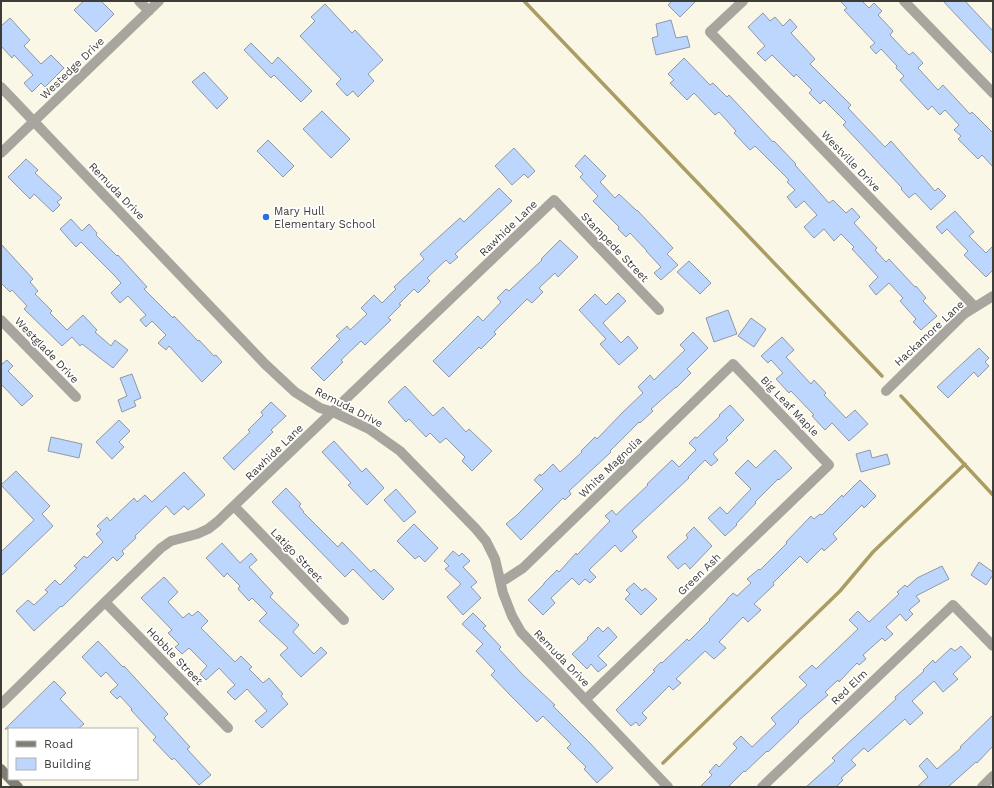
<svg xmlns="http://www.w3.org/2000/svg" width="994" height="788" font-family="'Work Sans',sans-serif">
	<rect width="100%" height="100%" fill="#fbf7e6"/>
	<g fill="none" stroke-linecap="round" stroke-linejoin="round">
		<!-- stream -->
		<path stroke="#aa9d64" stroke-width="3.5" d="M524,1L882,376
			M901,396L993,495
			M663,763L840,591L873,552L965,464"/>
	</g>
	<!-- building -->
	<path fill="#bcd6fe" stroke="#8f98a7" d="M84,1H101L114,14L96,32L74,10Z
		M672,1H696L680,17L668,5Z
		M840,1H862L869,8L874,3L882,11L878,15L893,31L890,35L909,55L913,52L923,63L918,68L938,90L943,85L970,114L972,112L993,133V167L982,155L978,159L958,139L961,136L954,130L959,125L945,110L940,115L932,106L928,110L900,80L904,76L896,68L897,66L881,49L876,54L870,47L875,43L844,10L847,8Z
		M943,1H965L993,31V54Z
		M325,4L352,33L355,30L383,60L368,74L374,81L358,97L353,91L347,96L336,84L341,79L300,36L315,21L311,17Z
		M763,13L770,21L775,17L783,26L790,19L797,27L791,33L815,59L810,64L851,105L848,108L885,147L891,141L935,191L938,188L946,196L931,210L915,193L909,198L901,189L902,188L843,125L846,122L824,100L820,104L809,93L812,90L796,74L794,77L772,55L765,61L757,53L765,46L748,27Z
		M10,18L30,40L24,46L41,64L51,55L64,68L45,87L41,83L32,92L24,83L33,75L14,55L12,58L1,46V26Z
		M671,20L676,38L687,36L690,47L656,55L652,38L658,36L656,24Z
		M251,43L272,64L278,57L312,91L301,102L274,75L271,78L244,50Z
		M684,58L710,85L713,83L727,97L729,95L773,142L774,141L796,164L795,165L829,203L833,200L846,213L852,208L860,217L854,223L877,248L875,250L886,262L889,259L915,287L916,286L926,298L923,301L937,316L921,330L913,322L916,319L900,301L903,298L889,283L876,295L869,286L878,277L852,249L854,247L841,234L834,241L824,229L814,238L804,227L817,215L804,201L796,208L787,197L795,190L787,182L789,180L755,146L750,150L734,133L736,131L719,112L715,115L694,93L687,100L670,83L674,80L668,74Z
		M204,72L228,98L217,109L192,82Z
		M322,111L350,139L331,158L303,129Z
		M268,140L294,166L283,177L257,151Z
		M514,148L535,171L528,178L524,174L512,185L495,166Z
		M585,155L606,176L600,182L615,198L619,194L637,211V210L673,248L667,254L678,265L661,280L654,273L661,267L646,251H647L630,233L626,237L618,229L619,227L593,201L598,196L580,177L583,174L575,166Z
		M26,159L38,170L35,173L62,198L57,202L60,205L53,212L34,194L30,199L8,177Z
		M499,188L512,201L492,220L455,254L458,257L450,264L446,260L427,278L430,281L418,293L414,289L399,304L401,305L388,318L391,320L365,345L361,341L341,360L343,362L324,381L311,368L340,339L336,336L347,326L350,330L367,314L361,308L374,295L382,303L396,289L394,287L424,259L420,254L460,218L464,222Z
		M955,211L974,232L969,236L986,253L993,246V270L986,277L964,255L968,251L947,229L942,234L936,227Z
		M71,219L82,231L89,224L97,233L96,235L117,256L118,255L147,287L144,289L173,318L174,316L198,341L199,340L214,356L216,355L222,362L202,382L169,346L166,350L158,343L166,335L152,321L146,327L140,320L146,315L128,296L120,303L111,293L121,283L114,275L81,242L76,247L60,229Z
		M560,240L578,257L558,277L555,273L539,288L543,292L532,303L527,299L494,332L496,334L481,349L479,347L449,377L433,361L478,316L483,321L501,302L497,298L506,289L509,291L542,260L541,259Z
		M1,244L33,279L30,282L38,291L35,294L52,311L50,313L67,330L83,315L97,330L95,332L111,346L115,340L128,350L113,368L82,344L80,346L72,337L62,346L24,309L27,306L12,290L10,292L1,283Z
		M689,261L711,283L700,294L677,272Z
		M618,293L626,301L603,323L621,343L628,336L638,348L619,365L600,344L606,339L579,310L595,294L606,305Z
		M728,310L737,334L714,342L706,318Z
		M751,318L766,329L754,347L738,336Z
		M693,332L708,348L687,369L691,373L676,388V387L651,409L653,411L640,423L639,422L610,451L611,452L569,491L571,494L565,500L563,498L521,540L506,524L517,515L543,489L534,480L540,474L541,476L553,464L560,472L582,452L581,451L595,437L597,439L623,412L643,393L638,387L650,375L654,380L685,350L680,345Z
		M782,337L794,350L786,357L811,384L814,380L826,393L824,395L846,418L855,410L868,424L849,441L832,423L825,430L812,416L814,415L791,391L789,393L776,379L783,373L771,360L768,363L761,356Z
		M979,348L989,358L985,362L989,366L978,377L974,372L948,398L937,387Z
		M7,360L13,366L8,371L33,396L22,406L1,384V363L2,364Z
		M132,374L141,398L134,401L136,406L122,412L118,400L127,396L120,378Z
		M405,386L433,416L443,407L466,432L469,429L492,451L472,471L462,461L465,457L446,438L440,443L430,433L426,437L409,419L406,422L388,402Z
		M271,402L286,416L271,430L273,432L234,470L223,458L250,432L248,430L263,415L261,412Z
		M730,405L744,420L726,438L728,440L713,454L718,460L711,466L705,460L688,477L689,478L632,531L637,537L621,552L615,545L589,570L596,577L590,583L585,579L579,585L572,578L551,598L555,603L543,615L528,600L544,584V583L557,570L559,572L576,553L577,555L610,521L605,516L612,510L616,515L648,485L647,484L672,460L679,467L696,450L689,443L695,437L697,438L720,416L719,415Z
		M119,420L130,431L119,442L124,447L112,459L96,442Z
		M51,437L82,444L79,458L48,451Z
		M334,441L362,472L366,468L384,488L367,505L348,485L351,483L322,452Z
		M775,450L792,468L779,480L778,479L755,502L756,503L736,524L737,525L725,536L708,518L720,507L727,514L751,489L735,473L748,460L756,468Z
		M870,450L872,458L887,454L890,464L861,472L856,454Z
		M16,471L50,506L42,514L53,526L1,576V552L34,520L1,485Z
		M184,472L205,495L188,510L184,506L174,515L166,506L135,536L136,538L122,551L124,554L117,561L113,557L62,607L61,606L34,631L16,611L28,600L34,605L48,592L45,590L55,580L60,585L77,568L74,566L84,556L87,558L103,542L96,534L101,530L97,526L107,517L110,521L134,498L137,502L145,495L152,502Z
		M860,480L876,496L864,508L862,505L833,534L837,539L824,551L822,548L807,563L800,556L773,583L774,585L754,604L761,610L748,622L743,617L719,642L726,648L714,659L705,651L676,679L681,683L673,690L669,686L642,713L647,718L639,726L636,722L631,726L616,710L655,671L653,670L661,662L662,663L687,639L689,641L710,620L709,619L727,600V599L733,593L737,596L751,583L747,579L759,569L760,570L787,543L786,542L811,516L814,519L820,514L822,515L842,495L843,497Z
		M286,488L301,504L299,506L304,512H303L338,547L342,542L371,572L374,569L394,589L383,600L353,569L345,577L272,502Z
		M396,489L416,512L404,522L384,500Z
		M414,524L438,548L425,562L419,556L415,559L397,541Z
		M694,527L712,546L690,569L685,563L678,569L667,557L688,538L686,535Z
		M222,543L240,563L251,553L257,560L249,567L273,593L270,597L299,625L293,632L314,654L321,647L327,653L301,677L280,655L288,648L259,621L267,613L252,598L249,601L238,589L240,586L227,573L224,577L206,558Z
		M453,551L459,556L462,553L470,561L463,567L477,582L471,587L481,598L463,615L447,597L461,584L445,569L449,566L444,561Z
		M979,562L993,572V575L986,585L971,575Z
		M942,566L949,579L916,596L920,601L909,610L913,614L906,621L900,614L886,627L893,634L885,641L882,638L863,655L866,659L859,665L857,663L839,682L838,680L825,692L828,695L798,721L799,722L768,752L767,751L745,772L744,771L728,787H700L712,775L709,772L716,764L719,767L737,748L733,744L741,736L752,747L776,724L771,718L807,685L799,677L812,665L816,669L858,629L849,620L858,611L869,622L899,594L897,592L905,585L907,587L917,578Z
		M164,577L178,592L168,602L183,618L189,613L192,616L198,611L208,621L201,628L235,662L241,656L252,667L249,669L263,683L269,678L283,694L281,696L288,704L262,728L255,721L267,711L247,689L235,700L227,692L235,685L219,668L206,680L200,674L207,666L189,648L182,654L175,647L179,644L168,633L172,630L141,598Z
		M634,583L642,591L645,588L657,599L641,615L625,599L630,594L626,590Z
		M473,613L486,626L483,628L501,647L499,649L523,675L555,705L553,706L590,743L613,768L597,783L584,769L586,767L567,748L571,744L543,716L537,722L510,695L491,675L495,671L476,651L483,644L462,624Z
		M598,627L603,632L608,627L617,637L598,656L607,665L598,672L591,664L587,669L572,654L588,639L587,638Z
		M98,641L123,667L124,666L168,714L164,718L190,747L187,749L211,775L199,785L174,758L172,760L153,740L156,737L131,710L132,709L120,696L117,699L110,692L118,685L106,672L101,677L82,657Z
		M961,646L971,657L953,674L958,679L943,692L934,681L912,701L923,713L910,725L905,719L868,752L864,748L851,760L856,765L841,778L843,780L836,787H806L835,761L832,758L896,699L895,697L924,671L923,670L933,660L935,663L951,648L955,651Z
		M54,681L66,693L60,699L84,724L78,729H5Z
		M993,715V746L977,763L976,762L948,787H917L928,777L919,766L927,758L937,769L961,748L960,747Z"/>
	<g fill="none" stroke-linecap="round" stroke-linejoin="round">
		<!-- street -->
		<path stroke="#a7a59e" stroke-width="10" d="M139,1L149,11
			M743,1L710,32L975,307
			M904,1L993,93
			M1,87L265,364L295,392L320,408L333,412L369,429L400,451L476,529L486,541L495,559L503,593L512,616L521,632L668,787
			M1,153L159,1
			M1,320L76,397
			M886,391L964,314L993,296
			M234,506L344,620
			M501,581L506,579L523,568L733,364L829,465L585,700
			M105,602L228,728
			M1,704L105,602L161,548L171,541L197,534L208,529L217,522L554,200L659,310
			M762,787L953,605L993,646
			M982,787L993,776"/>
		<!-- secondary -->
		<path stroke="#817e74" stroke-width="10" d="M1,769L9,778
			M10,779L18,787"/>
	</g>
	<!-- markers -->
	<circle fill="#2b6fdb" stroke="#fff" stroke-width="1.5" cx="266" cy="217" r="4"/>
	<g text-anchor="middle" stroke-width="3.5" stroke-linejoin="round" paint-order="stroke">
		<!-- street labels -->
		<g font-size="11" fill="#3e3c36" stroke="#fff">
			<text transform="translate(72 68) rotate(-44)" y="4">Westedge Drive</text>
			<text transform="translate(851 161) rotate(46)" y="4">Westville Drive</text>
			<text transform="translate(117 191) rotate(46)" y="4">Remuda Drive</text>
			<text transform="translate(508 228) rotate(-44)" y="4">Rawhide Lane</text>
			<text transform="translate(615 247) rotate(46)" y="4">Stampede Street</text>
			<text transform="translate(929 333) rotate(-43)" y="4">Hackamore Lane</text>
			<text transform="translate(47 350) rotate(46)" y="4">Westglade Drive</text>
			<text transform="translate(790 406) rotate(46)" y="4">Big Leaf Maple</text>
			<text transform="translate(349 407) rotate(27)" y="4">Remuda Drive</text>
			<text transform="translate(274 452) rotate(-44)" y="4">Rawhide Lane</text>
			<text transform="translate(610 467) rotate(-44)" y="4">White Magnolia</text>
			<text transform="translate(297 555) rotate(46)" y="4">Latigo Street</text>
			<text transform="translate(699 574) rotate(-44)" y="4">Green Ash</text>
			<text transform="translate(175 656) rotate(46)" y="4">Hobble Street</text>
			<text transform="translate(562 658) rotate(46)" y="4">Remuda Drive</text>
			<text transform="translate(849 687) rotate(-44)" y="4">Red Elm</text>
		</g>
		<!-- poi labels -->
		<g font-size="11" fill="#3e3c36" stroke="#fff" text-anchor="start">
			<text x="274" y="215">Mary Hull<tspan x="274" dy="13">Elementary School</tspan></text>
		</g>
	</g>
	<!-- border -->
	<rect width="994" height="788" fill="none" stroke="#3e3c36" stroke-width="4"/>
	<!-- legend -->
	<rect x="8" y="728" width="130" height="52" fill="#ffffff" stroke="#b2b1af"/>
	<rect x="16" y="741" width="20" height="6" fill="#817e74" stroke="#b2b1af"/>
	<text x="44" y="748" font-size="12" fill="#3e3c36">Road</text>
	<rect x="16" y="758" width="20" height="12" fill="#bcd6fe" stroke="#b2b1af"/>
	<text x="44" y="768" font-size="12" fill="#3e3c36">Building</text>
</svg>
